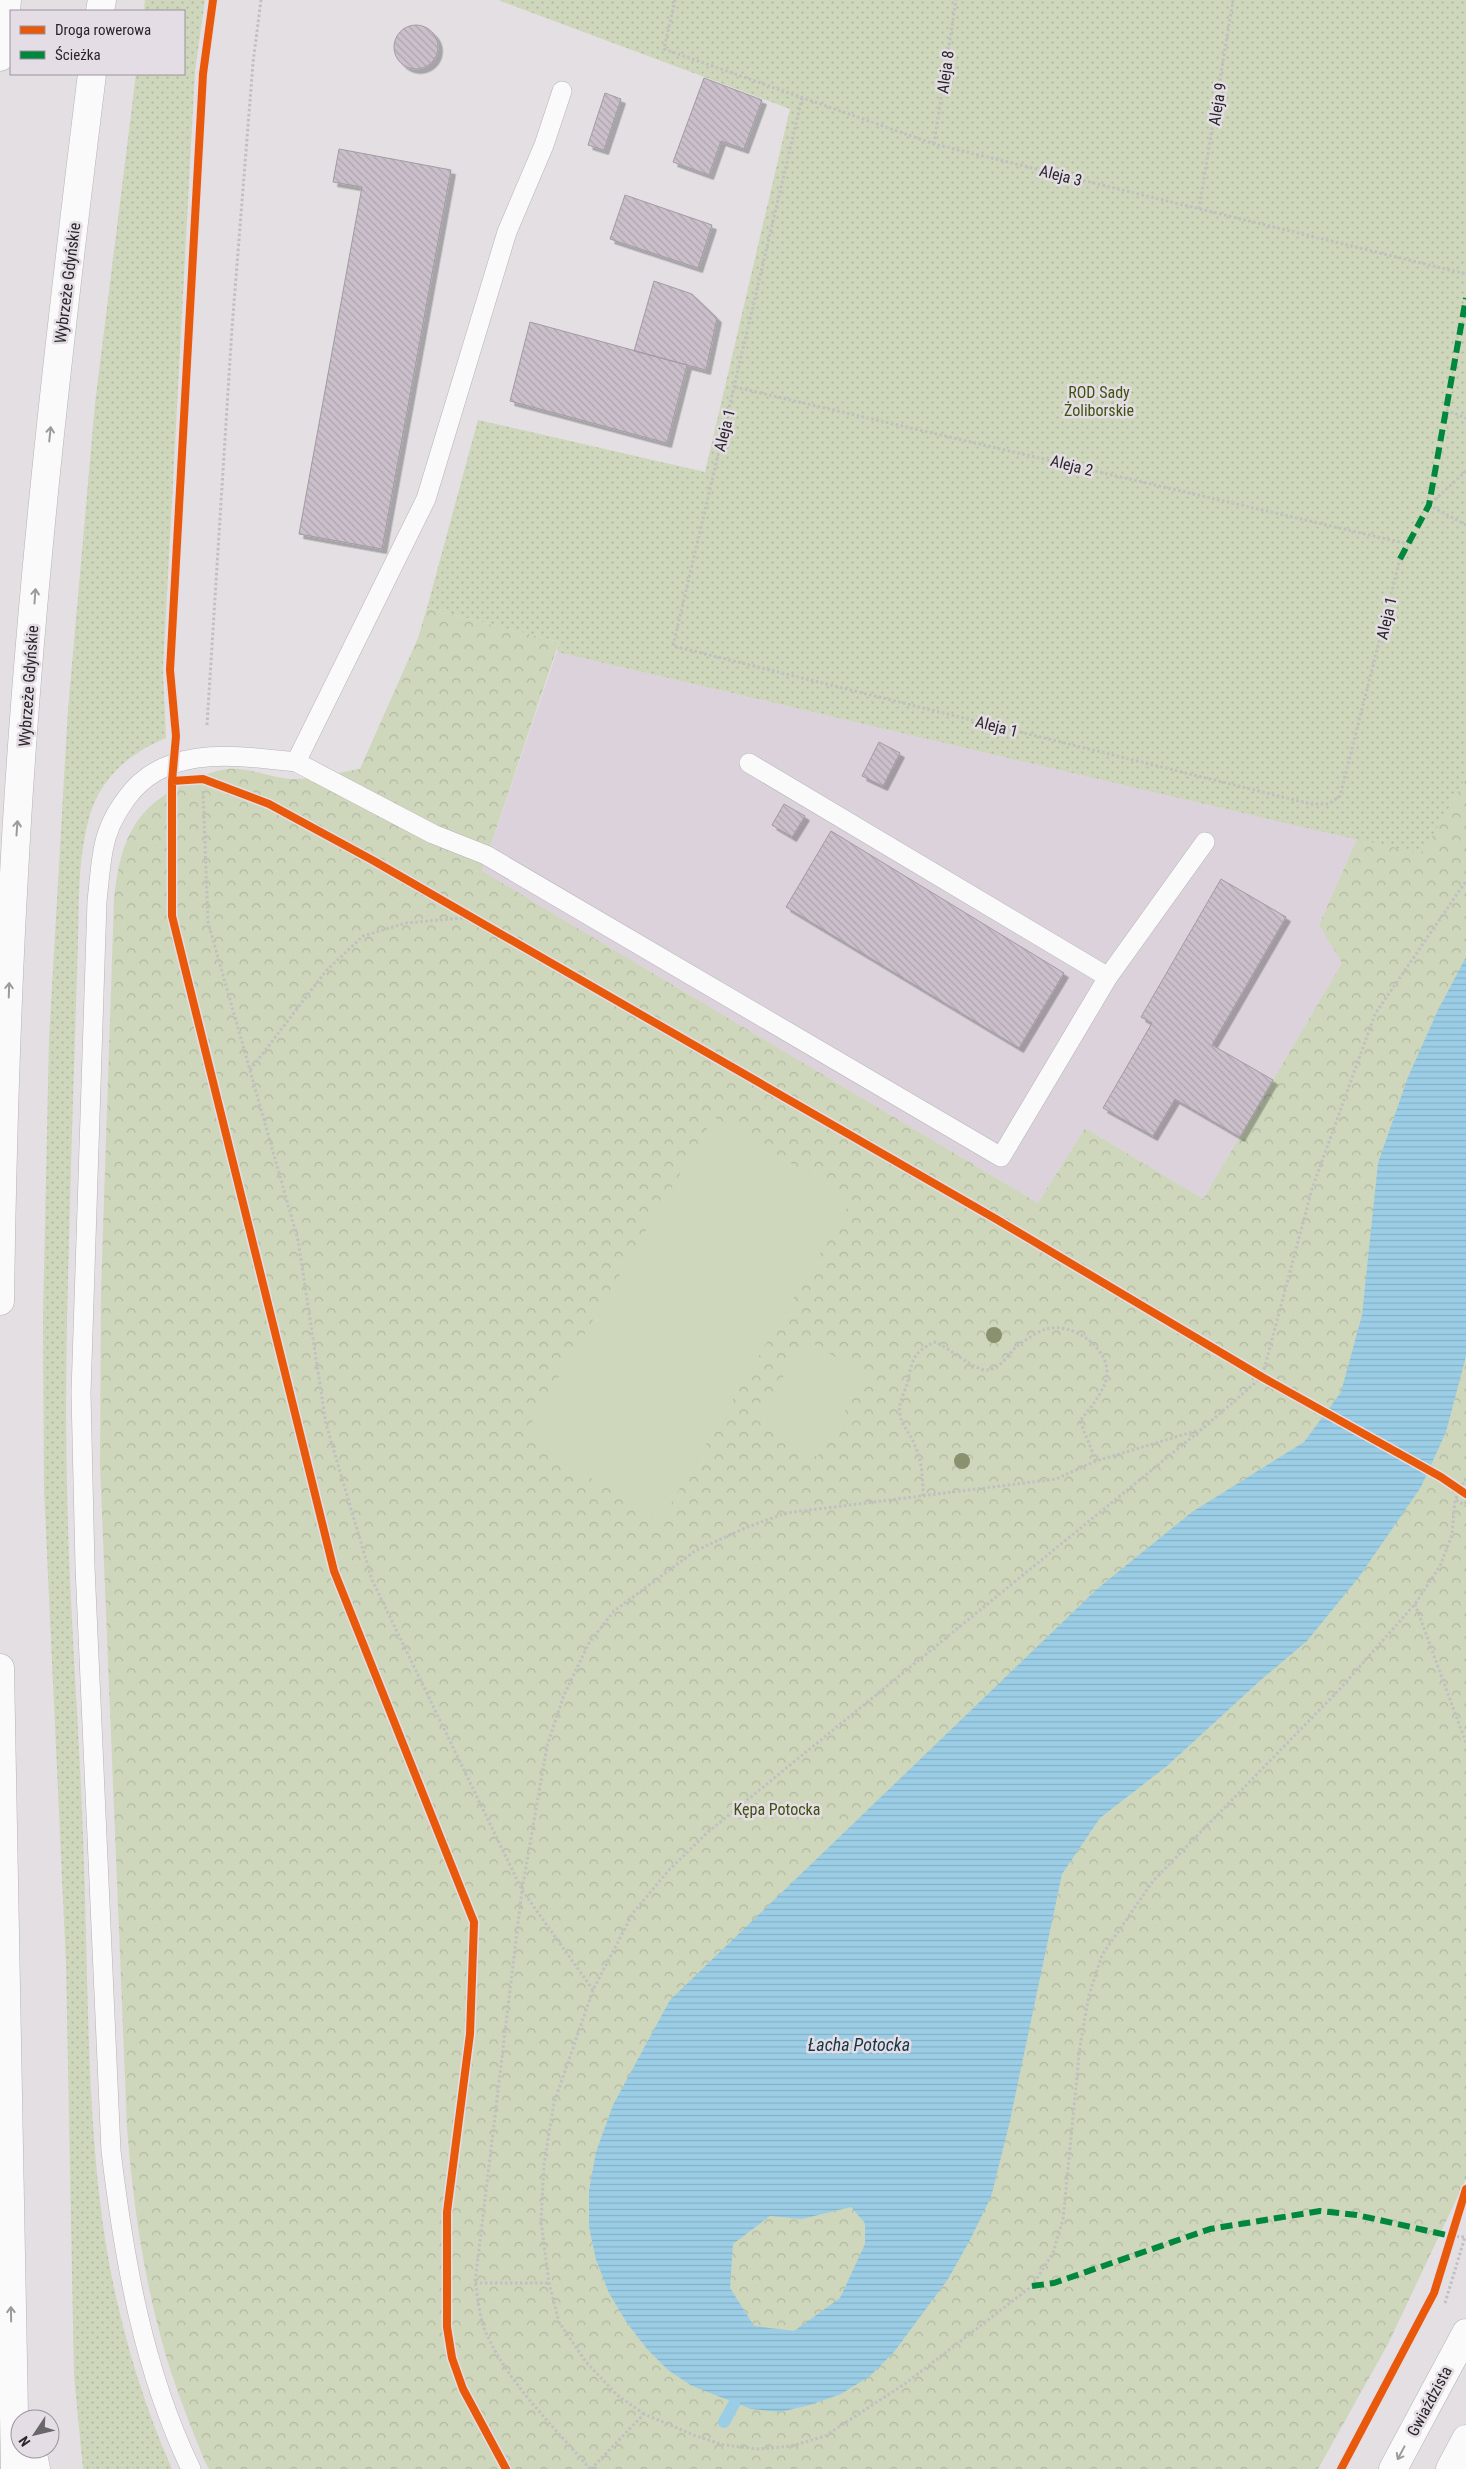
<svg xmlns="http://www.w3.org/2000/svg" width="1466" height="2469" font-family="'Roboto Condensed',sans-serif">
	<defs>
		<pattern id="grass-dots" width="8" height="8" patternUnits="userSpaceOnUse" patternTransform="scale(1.25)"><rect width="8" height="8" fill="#ced7bb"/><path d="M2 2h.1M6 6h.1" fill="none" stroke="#b1b8a1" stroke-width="1.8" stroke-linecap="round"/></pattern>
		<pattern id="park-crowns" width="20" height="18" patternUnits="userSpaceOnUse" patternTransform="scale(1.25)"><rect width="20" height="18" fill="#ced7bb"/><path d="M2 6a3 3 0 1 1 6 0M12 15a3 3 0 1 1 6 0" fill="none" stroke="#b1b8a1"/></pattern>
		<pattern id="water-rules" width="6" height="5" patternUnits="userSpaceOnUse" patternTransform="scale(1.25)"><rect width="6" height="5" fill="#9bcee6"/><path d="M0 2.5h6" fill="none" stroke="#86b1c5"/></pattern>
		<pattern id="building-back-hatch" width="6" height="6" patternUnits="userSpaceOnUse" patternTransform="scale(1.25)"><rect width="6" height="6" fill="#cabfcb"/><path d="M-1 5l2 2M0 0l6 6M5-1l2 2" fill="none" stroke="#aea4ae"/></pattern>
		<filter id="shadow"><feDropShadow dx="4.5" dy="4.5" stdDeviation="0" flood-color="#0004"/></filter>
	</defs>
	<rect width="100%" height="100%" fill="#e3dfe3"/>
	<!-- built -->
	<path fill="#dbd2db" d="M557,652L1357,839L1319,925L1342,963L1203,1199L1085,1128L1038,1203L482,871Z"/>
	<!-- grass -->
	<path fill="url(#grass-dots)" d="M145,0H205L195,71L163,669L166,738C128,754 100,778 89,818C78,858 79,902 78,943C76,1005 74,1068 72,1130C69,1250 64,1369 67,1488C69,1604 79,1720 83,1836C88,1955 86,2075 99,2193C109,2287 134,2383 172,2469H83L74,2375L66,1963L44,1489L43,1318L49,1039L68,710L95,404L136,74H184V11H144Z
		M498,0H1466V778L1422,855L557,652L559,642L427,608L478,420L705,472L790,109Z"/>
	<!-- park -->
	<path fill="url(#park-crowns)" d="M427,608L559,642L482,871L1038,1203L1085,1128L1203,1199L1342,963L1319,925L1357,839L1422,854L1466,778V2179L1388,2344L1318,2469H209L205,2462C191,2427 177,2392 166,2356C144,2281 133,2204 127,2127L100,1465L101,1291L114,900C120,843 133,806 189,782C201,777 214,770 228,769C249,767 272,778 292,779C312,780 340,772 360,769L418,638Z"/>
	<!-- pitch -->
	<path fill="#ced7bb" d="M714,1117L852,1200L661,1520L523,1437Z
		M806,1339L866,1376L817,1457L757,1420Z"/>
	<!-- water -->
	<path fill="url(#water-rules)" fill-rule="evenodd" d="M1466,957V1356L1446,1432L1421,1487L1359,1577L1307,1641L1262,1679L1167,1766L1100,1818L1062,1874L1009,2125L991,2197L970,2240L948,2279L894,2352L870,2376L841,2394L810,2405L780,2412L751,2409L692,2386L668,2370L647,2349L627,2323L609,2293L596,2260L589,2227V2190L596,2152L613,2105L670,2000L1097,1589L1192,1512L1304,1442L1341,1392L1362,1315L1378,1163L1408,1077L1438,1010ZM851,2207L865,2223V2244L840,2298L794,2331L754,2326L730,2288L733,2244L770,2216L802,2219Z"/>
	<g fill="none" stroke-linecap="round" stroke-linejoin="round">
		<!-- stream -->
		<path stroke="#9bcee6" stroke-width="12" d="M724,2422L734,2404"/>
	</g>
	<!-- building -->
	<path fill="url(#building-back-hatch)" stroke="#a09ca0" filter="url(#shadow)" d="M394 47a22 22 0 1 1 44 0a22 22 0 1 1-44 0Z
		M704,78L762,100L744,149L721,141L709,175L673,162Z
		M605,93L621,99L604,150L588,145Z
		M339,149L451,170L382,549L299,534L362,187L333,182Z
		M625,195L712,225L698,268L610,239Z
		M654,281L692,294L717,318L706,370L634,351Z
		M530,322L687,365L667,443L510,401Z
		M879,742L900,753L883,786L862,776Z
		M784,804L805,816L792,837L772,825Z
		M831,831L1064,973L1019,1048L786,907Z
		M1221,879L1286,917L1212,1045L1273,1080L1240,1137L1175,1099L1153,1136L1103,1108L1152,1023L1141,1017Z"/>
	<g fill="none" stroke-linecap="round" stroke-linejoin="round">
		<!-- lane casing -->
		<g stroke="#b6b3b6" stroke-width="20">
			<path id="lane" d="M296,762L433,834L486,855L1001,1157L1108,977L1205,842
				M749,763L1108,977
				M191,2469C143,2370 124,2259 111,2151L85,1567L81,1393L97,901C99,884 100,867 103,851C106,832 114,815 126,799C165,743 238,756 296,762L426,499L507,232L544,145L562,91"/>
		</g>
		<!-- secondary casing -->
		<g stroke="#b6b3b6" stroke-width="29">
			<path id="secondary" d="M1393,2469L1466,2333
				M1450,2469L1466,2439"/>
		</g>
		<!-- highway casing -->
		<g stroke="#b6b3b6" stroke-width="29">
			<path id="highway" d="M100,11L102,0
				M0,57L7,0
				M0,1301C2,1159 6,1017 14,874C28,607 59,340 92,74
				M0,1668L15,2469
				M32,2449L36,2469"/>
		</g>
		<!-- path -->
		<path stroke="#c1c0c1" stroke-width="3" stroke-dasharray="2.5 2.5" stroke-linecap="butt" d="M675,0L664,49L934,144L1466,274
			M802,98L673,646L1311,804H1329L1340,796L1400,559
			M934,144L956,0
			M1199,209L1233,0
			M735,387L1408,544
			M1446,410L1466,418
			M1466,471L1429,505L1466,525
			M207,725L232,328L253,63L261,0
			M203,791L208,922L298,1240L326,1424L372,1580L522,1890L593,1990
			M250,1070L326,971L363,936L406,923L473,917
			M923,1496C923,1479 922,1461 915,1446C911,1434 902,1427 900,1414C898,1404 904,1394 907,1384C912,1362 912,1352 935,1342C948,1347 977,1372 987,1370C1000,1369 1008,1355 1016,1347C1023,1341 1037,1332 1046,1329C1072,1321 1114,1350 1106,1380C1101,1396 1090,1408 1080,1421L1096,1461
			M1456,1500L1466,1506
			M1415,1604L1466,1743
			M475,2283H549
			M1445,2303L1465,2237L1451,2236
			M644,2414L617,2395L586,2362L559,2322L549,2283L541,2221L544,2164L554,2103L593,1990L633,1913L668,1871L708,1832L1202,1429L1262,1377L1312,1189L1375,1014L1466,881
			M590,2469C553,2425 506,2382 484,2328C479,2314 478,2297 475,2283L522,1890L547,1746L564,1695L589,1643L614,1611L695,1551L745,1528L786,1513L1056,1479L1096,1461L1199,1430
			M591,2469L644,2414L696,2436L724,2445L759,2449L792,2446L825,2436L906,2383L1032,2286L1053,2253L1063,2219L1080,2046L1089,1995L1102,1955L1153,1881L1338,1691L1415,1604L1440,1566L1452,1535L1455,1500L1466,1478"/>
		<!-- lane -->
		<use href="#lane" stroke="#fbfafb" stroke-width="19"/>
		<!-- secondary -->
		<use href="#secondary" stroke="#fbfafb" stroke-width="28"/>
		<!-- highway -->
		<use href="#highway" stroke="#fbfafb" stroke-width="28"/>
		<!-- quiet -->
		<path stroke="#00873e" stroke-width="6" stroke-dasharray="12 6" stroke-linecap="butt" d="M1400,559L1429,505L1466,298
			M1032,2286L1054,2283L1210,2229L1320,2211L1357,2215L1451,2236"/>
		<!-- cycleway casing -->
		<g stroke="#e5dde5" stroke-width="11">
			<path id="cycleway" d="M213,0L203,74L170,670L176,736L172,781V916L334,1571L474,1922L470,2034L447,2212V2327L452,2358L463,2389L506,2469
				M172,781L203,779L269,804L374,861L996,1219L1262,1377L1441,1477L1466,1494
				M1341,2469L1434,2293L1466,2189"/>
		</g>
		<!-- cycleway -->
		<use href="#cycleway" stroke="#e8590c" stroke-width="8"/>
	</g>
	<!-- trees -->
	<g fill="#89916e">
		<circle cx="994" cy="1335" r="8"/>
		<circle cx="962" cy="1461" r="8"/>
	</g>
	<!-- one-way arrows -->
	<defs><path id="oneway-shaft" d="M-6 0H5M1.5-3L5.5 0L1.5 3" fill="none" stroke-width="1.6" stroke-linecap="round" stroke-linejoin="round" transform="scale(1.25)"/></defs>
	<g stroke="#9c9b9c">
		<use href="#oneway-shaft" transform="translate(50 434) rotate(-84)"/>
		<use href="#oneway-shaft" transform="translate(35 596) rotate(-86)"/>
		<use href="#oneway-shaft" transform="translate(17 828) rotate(-86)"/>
		<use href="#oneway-shaft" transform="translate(9 990) rotate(-88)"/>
		<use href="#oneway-shaft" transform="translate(11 2314) rotate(-91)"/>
		<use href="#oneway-shaft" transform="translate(1401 2453) rotate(118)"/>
	</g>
	<g text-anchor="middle" stroke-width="5" stroke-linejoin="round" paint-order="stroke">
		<!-- street labels -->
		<g font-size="16" fill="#292629" stroke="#e5dde5">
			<text transform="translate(945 72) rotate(-82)" y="6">Aleja 8</text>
			<text transform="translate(1217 104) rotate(-81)" y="6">Aleja 9</text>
			<text transform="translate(1061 175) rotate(14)" y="6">Aleja 3</text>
			<text transform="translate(67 283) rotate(-83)" y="6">Wybrzeże Gdyńskie</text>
			<text transform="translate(724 430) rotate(-76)" y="6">Aleja 1</text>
			<text transform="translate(1072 465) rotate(14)" y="6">Aleja 2</text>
			<text transform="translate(1386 618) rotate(-77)" y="6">Aleja 1</text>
			<text transform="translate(28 686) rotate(-86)" y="6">Wybrzeże Gdyńskie</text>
			<text transform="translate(997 726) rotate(14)" y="6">Aleja 1</text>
			<text transform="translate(1429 2401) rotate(-62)" y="6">Gwiaździsta</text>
		</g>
		<!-- park labels -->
		<g font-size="16" fill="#3f520e" stroke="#e5dde5">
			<text x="1099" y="398">ROD Sady<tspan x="1099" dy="18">Żoliborskie</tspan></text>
			<text x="777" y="1815">Kępa Potocka</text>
		</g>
		<!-- water labels -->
		<g font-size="18" font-style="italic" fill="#143745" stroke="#e5dde5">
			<text x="859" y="2051">Łacha Potocka</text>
		</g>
	</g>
	<!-- legend -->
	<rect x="10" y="10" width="175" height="65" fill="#e5dde5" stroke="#9a949a"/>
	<rect x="20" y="26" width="25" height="8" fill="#e8590c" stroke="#9a949a"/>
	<text x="55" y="35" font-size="15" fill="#292629">Droga rowerowa</text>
	<rect x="20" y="51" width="25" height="8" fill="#00873e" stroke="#9a949a"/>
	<text x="55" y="60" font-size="15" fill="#292629">Ścieżka</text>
	<!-- north arrow -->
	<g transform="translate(35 2434) rotate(235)"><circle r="24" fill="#e5dde5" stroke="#9a949a"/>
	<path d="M0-4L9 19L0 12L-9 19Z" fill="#6a676a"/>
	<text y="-8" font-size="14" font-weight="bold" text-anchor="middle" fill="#292629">N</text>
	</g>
</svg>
